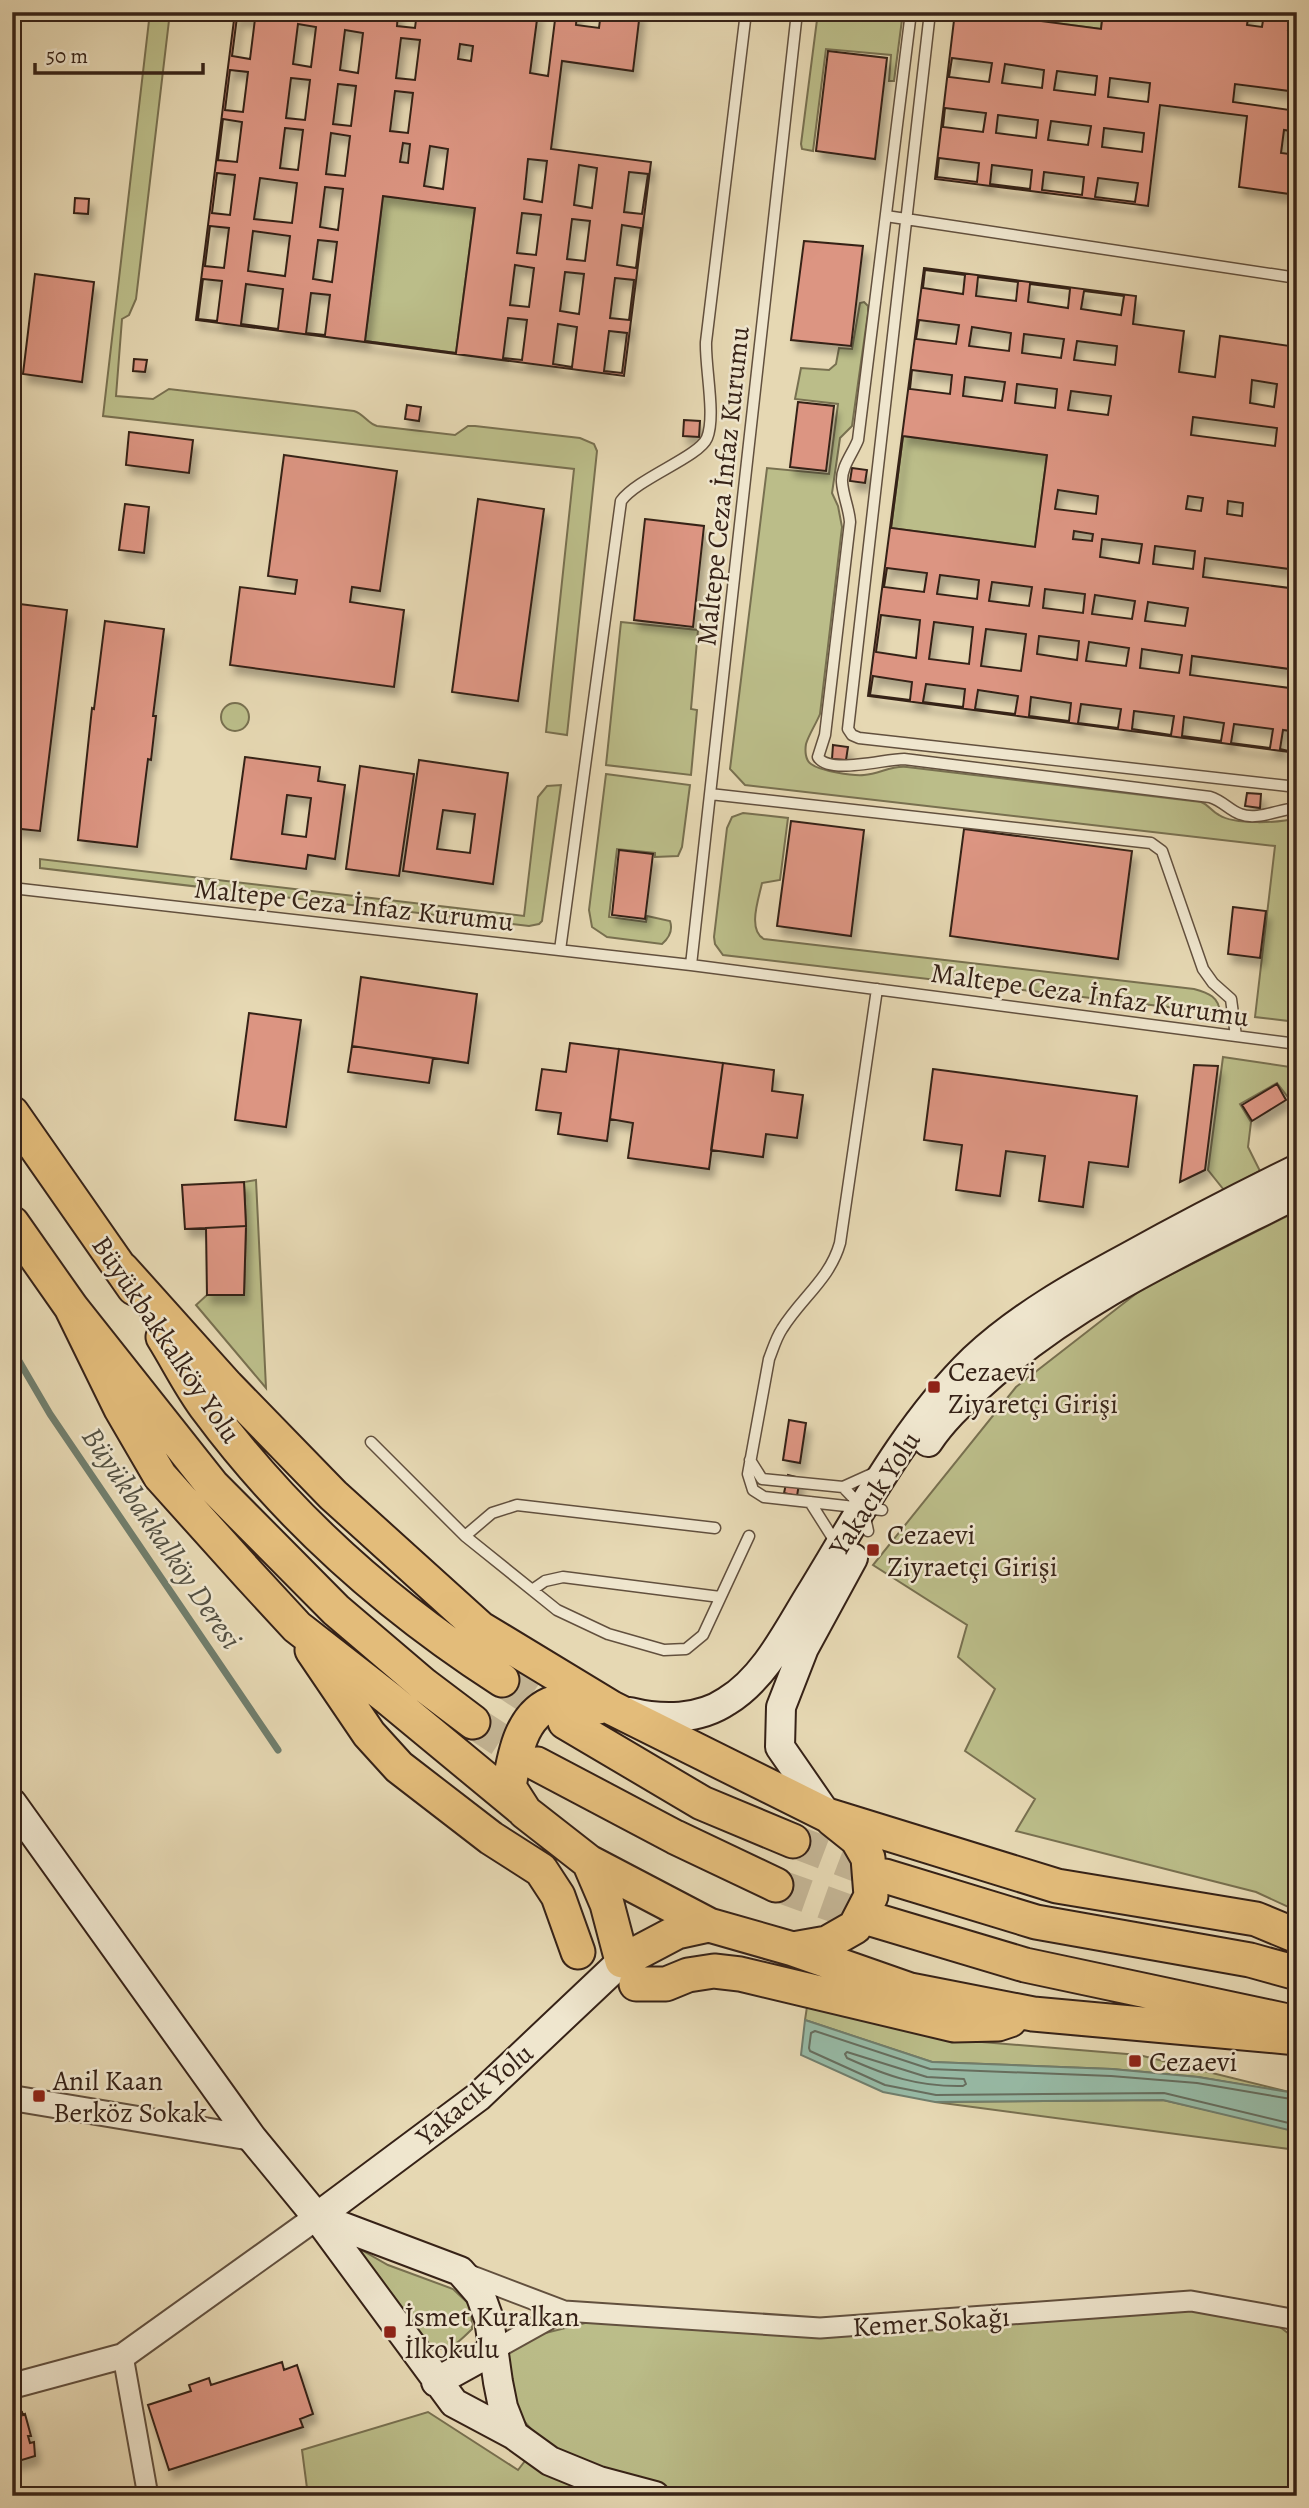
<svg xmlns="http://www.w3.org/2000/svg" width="1309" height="2508" font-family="Alegreya,serif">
	<defs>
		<filter id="shadow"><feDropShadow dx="4.5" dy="8" stdDeviation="3.5" flood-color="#0004"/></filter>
	</defs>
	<rect width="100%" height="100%" fill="#e6d8b3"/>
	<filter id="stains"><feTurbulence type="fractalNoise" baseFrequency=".00286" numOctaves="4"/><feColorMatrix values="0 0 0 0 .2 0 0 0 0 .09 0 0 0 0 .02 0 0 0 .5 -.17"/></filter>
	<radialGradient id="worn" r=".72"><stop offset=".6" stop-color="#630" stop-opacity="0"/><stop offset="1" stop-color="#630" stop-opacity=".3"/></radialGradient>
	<!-- green -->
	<path fill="#bbbd89" stroke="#787050" stroke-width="2" d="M150,12H170L136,299L129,315L122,319L116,396L153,399L169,389L354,411C364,414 368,424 377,426L455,435L468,426H475L580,438L594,444L597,451L567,735L546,732L574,469L103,416Z
		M818,12H903L894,81H889L891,55L826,49L813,151L802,149L801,144Z
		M972,12H1103L1101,29Z
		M383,196L475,208L456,353L365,341Z
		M864,302L868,306V313L852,426L840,438L832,493L838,506L842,527L820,714C816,724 809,734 806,744C805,750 805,760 811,764C820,771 853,776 864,775C880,774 891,765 907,767L1201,802C1209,805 1211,811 1219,815C1234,825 1280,823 1297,818V1022L1255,1017L1275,846L745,785L730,769L767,468L829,474L838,404L795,399L801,368L829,370L836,364L839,348L852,349L860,303Z
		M903,436L1047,455L1035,547L891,528Z
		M621,622L698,630L691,709L697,710L691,775L606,765Z
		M221 717a14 14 0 1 1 28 0a14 14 0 1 1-28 0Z
		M606,774L690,785L682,847L678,856L655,857V853L617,849L609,917L646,922L647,916L670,921C673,930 669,938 662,944L607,937L592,927L589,910Z
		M561,785L542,921L539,924L529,926L40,868V859L524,916L538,797L547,786Z
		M743,813L788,818L780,880L762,883C759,898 747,930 764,939L1194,989C1209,993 1219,997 1220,1013L723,955L715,944L714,937L727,828L732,817Z
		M1223,1057L1297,1068V1109L1277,1083L1240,1104L1251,1122L1248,1147L1260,1171L1224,1190L1208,1170Z
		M256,1180L266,1388L196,1305L207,1295H244L246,1226L244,1182Z
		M1297,1211V1911L1256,1892L1016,1831L1035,1799L965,1751L995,1689L958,1657L967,1625L873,1565L1016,1387L1142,1289Z
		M808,2000L946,2039L1139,2055L1297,2094L1198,2077L1112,2069L932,2062L805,2020Z
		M1163,2100L1286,2128L1297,2132V2150L935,2102Z
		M351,2244L388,2265L453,2289L471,2306L472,2329C450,2351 446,2352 417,2345Z
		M1151,2302L1272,2321L1297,2340V2496H308L302,2450L428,2412L518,2470L541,2440L506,2401L502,2344L589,2322L794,2329Z"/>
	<!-- water -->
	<path fill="#97bba7" stroke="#707e6d" stroke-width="2" d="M805,2020L932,2062L1112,2069L1198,2077L1295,2093L1297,2095V2132L1163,2100L935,2102L883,2092L801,2055Z"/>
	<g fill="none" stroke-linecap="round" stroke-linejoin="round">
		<!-- shore -->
		<path stroke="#666e5f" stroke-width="2" d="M847,2052L927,2077L964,2079L966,2084L963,2086C918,2087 887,2076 847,2058L845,2054Z
			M1297,2100L1197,2083L1111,2076L930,2069L815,2031L811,2033L809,2048L810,2051L885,2085L936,2095L1164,2093L1297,2125"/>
		<!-- stream -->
		<path stroke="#707e6d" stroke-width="7" d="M12,1349L50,1414L278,1750"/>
	</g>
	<!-- building -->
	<path fill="#dc9582" stroke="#362217" stroke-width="2" fill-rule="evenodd" filter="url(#shadow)" d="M235,12H299L318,16V12H398L397,26L415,28L417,12H464V19L476,20L477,12H538L530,73L548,76L556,12H577L576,25L599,28L601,12H640L633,71L562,61L551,149L651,162L624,376L196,320ZM237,17L255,19L250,59L232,56ZM298,24L316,27L311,67L293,64ZM345,30L363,33L358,73L340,70ZM401,38L420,40L415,80L396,78ZM460,44L473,46L471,61L458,59ZM230,70L248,72L243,112L225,110ZM291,78L310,80L305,120L286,118ZM338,84L356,86L351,126L333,124ZM395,91L413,93L408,133L390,131ZM223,119L242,122L237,162L218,160ZM285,128L303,130L298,170L280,168ZM331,133L350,136L345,176L326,174ZM403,143L410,144L408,163L400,162ZM430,146L448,149L443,189L424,186ZM528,159L547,161L542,202L524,199ZM579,165L597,168L592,208L574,205ZM629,172L648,174L642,214L624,212ZM217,173L235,175L230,215L212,213ZM260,178L297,183L292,223L254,219ZM325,187L343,189L338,230L320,227ZM383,196L475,208L456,353L365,341ZM522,213L541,215L536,255L517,253ZM572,219L590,221L585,261L567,259ZM622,225L641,228L636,268L617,265ZM210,226L229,228L224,268L205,266ZM253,231L290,236L285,276L248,271ZM318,240L337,242L332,282L313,279ZM515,265L534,268L529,307L510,305ZM565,272L584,274L579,314L560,311ZM615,278L634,280L629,320L610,318ZM203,279L222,281L217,321L198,319ZM246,284L283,289L278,329L241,324ZM311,293L330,295L325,335L306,333ZM508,318L527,320L522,360L503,358ZM558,324L577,327L572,367L553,364ZM609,331L627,333L622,373L604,371Z
		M955,12H972L1101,29L1103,12H1297V18L1290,17L1288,30L1297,31V92L1235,84L1233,102L1297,111V132L1284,130L1281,153L1297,155V195L1239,187L1247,116L1160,105L1148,206L935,179ZM1249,12L1264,14L1262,27L1247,25ZM952,58L992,63L989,82L949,77ZM1005,64L1044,70L1042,88L1002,83ZM1057,71L1097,76L1095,95L1054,90ZM1110,78L1150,83L1148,102L1108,97ZM945,108L986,113L983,132L943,127ZM998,115L1038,120L1036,138L996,133ZM1051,121L1091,126L1088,145L1048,140ZM1104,128L1144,133L1142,152L1102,147ZM939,158L979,163L977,182L937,177ZM992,165L1032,170L1030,189L990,184ZM1044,172L1084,177L1082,195L1042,190ZM1098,178L1138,183L1135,202L1095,197Z
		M828,51L887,58L875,159L816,151Z
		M75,198L89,199L88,214L74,213Z
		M804,241L863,246L851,346L791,340Z
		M924,268L1136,296L1133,324L1184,331L1179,372L1215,377L1220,336L1297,347V570L1205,558L1203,577L1297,589V670L1192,656L1190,675L1297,689V732L1283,730L1280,749L1297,753L868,696ZM925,270L965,275L963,294L923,288ZM978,277L1018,282L1016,301L976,296ZM1030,284L1070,289L1068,308L1028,302ZM1084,291L1124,296L1121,315L1081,309ZM919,320L959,325L956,344L916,339ZM972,327L1011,333L1009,351L969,346ZM1024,334L1064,339L1061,358L1022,353ZM1077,341L1117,346L1115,365L1074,360ZM912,370L952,375L950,394L910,389ZM965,377L1005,382L1002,401L963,396ZM1252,380L1277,384L1274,407L1250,403ZM1017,384L1057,389L1055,408L1015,403ZM1071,391L1111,396L1108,415L1068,410ZM1193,417L1277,428L1275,446L1191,435ZM903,436L1047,455L1035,547L891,528ZM1058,490L1098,496L1096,514L1055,509ZM1188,496L1203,498L1201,511L1186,509ZM1228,501L1243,503L1242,516L1227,514ZM1074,531L1093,534L1092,541L1073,539ZM1102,539L1142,544L1139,563L1100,557ZM1155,546L1195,551L1193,569L1153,564ZM887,568L927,573L924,592L884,587ZM940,575L979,580L977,599L937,594ZM992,582L1032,587L1029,606L989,601ZM1045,589L1085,594L1083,613L1043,608ZM1095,595L1135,601L1132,619L1092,614ZM1148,602L1188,608L1185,626L1145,621ZM881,615L920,620L916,658L876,652ZM934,622L973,627L969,664L929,659ZM986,629L1026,634L1021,671L981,666ZM1039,636L1079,641L1077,660L1037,654ZM1089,642L1129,648L1126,666L1086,661ZM1142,649L1182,655L1179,673L1140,668ZM873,676L912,682L910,700L870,695ZM926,684L965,689L963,707L923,702ZM978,690L1018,696L1015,714L975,709ZM1031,697L1071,703L1069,721L1029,716ZM1081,704L1121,709L1118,728L1078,723ZM1134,711L1174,716L1171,735L1132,729ZM1184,717L1224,723L1221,741L1182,736ZM1234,724L1273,729L1270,748L1231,743Z
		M35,274L94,282L82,382L23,374Z
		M134,359L147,360L145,372L133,371Z
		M798,402L834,406L826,471L790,467Z
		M407,405L421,407L419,421L405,419Z
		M684,420L700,421L699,437L683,436Z
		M129,432L193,440L189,473L126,465Z
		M284,455L397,471L380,591L352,587L350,602L404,610L394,687L230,665L240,587L295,594L297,580L268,576Z
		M852,468L867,470L865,483L850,481Z
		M478,499L544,509L518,701L452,692Z
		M125,504L149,507L144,553L119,550Z
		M645,519L704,526L693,627L634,620Z
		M12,603L67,610L40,831L12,828Z
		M105,621L164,629L153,716H156L151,760L148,759L137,847L78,840L92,708L94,709Z
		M833,745L848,747L846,760L832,759Z
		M245,757L320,767L318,781L345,785L335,859L308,855L306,869L231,859ZM287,795L311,798L306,837L282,834Z
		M419,760L508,773L493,884L403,871ZM443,810L475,814L470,853L437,849Z
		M360,766L414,774L399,876L346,869Z
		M1247,793L1261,794L1260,808L1245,806Z
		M791,821L864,830L851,936L777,926Z
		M964,829L1132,851L1118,959L950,936Z
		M619,850L653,854L645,919L612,915Z
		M1233,907L1266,911L1260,958L1228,954Z
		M361,977L477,994L468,1063L352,1046Z
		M249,1013L301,1020L286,1127L235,1120Z
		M570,1043L619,1049L607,1141L558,1134L561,1113L536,1110L542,1069L566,1072Z
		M352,1046L433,1058L429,1083L348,1072Z
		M619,1049L723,1063L709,1169L628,1158L633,1123L610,1119Z
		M723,1063L774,1070L772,1091L803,1095L797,1138L766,1134L763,1157L711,1150Z
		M1194,1065L1218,1066L1205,1170L1180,1182Z
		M933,1069L1137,1096L1128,1167L1089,1162L1083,1207L1039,1201L1045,1156L1006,1151L1000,1196L956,1190L962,1145L924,1140Z
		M1277,1084L1286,1100L1252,1121L1242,1105Z
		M244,1182L246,1226L185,1229L182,1185Z
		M246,1226L244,1295H207L206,1228Z
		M789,1420L806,1423L800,1463L783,1460Z
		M788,1475L800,1478L797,1496L784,1493Z
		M282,2362L284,2370L297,2365L313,2414L300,2419L303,2427L169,2470L148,2405L191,2391L189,2385L209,2378L211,2385Z
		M22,2412L23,2415L25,2414L31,2436H28L30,2443L34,2442L35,2456L12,2463V2415Z"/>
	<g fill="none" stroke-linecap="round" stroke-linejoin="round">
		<!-- trunk-tunnel -->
		<path stroke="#c3b494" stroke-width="33" stroke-dasharray="33 17" stroke-linecap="butt" d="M502,1680L565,1722
			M473,1722L537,1764
			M793,1841L885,1876
			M776,1885L871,1919"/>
		<!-- service casing -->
		<g stroke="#62503e" stroke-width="13">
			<path id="service" d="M911,12L858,440C853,453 841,467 842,482C843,496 849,508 850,522L825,735L818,757C829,775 884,759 904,759L1210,797C1223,801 1229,810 1240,814C1257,821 1279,809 1297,808
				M930,12L848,729L852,735L859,738L1297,787
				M886,216L1297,278
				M710,794L1151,843L1162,851L1203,969L1213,983L1231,999L1236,1036
				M12,888L691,965L1297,1044
				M560,950L621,501C638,478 699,457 707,438C716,416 705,367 706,342L746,12
				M691,965L797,12
				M877,989L840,1243C830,1279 801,1298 782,1329C776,1338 773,1349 769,1359L748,1474L753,1490L764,1497L882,1510
				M371,1442L465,1536L557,1610L608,1634L664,1650L686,1649L703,1635L749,1536
				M750,1460L762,1479L843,1487L863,1508L868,1531
				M843,1487L874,1473
				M810,1502L836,1543
				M465,1536L492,1513L517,1505L715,1528
				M532,1590L545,1581L563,1577L720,1597"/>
		</g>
		<!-- minor casing -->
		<g stroke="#62503e" stroke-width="23">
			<path id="minor" d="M464,2273L564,2311L820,2328L1191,2301L1297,2320
				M494,2350L564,2311
				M123,2356L148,2496"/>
		</g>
		<!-- tertiary casing -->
		<g stroke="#62503e" stroke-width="28">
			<path id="tertiary" d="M12,2098L252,2138
				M12,2386L123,2356L317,2217"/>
		</g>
		<!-- secondary casing -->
		<g stroke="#362217" stroke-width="32">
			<path id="secondary" d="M928,1442C942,1421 960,1404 978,1387C1073,1300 1184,1251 1297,1194
				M630,1712C662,1720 699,1720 727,1701C765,1678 788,1630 811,1593C860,1513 906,1425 974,1359C1019,1317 1074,1286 1128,1257C1184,1226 1240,1197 1297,1169
				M12,1803L252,2138L317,2217L454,2403L514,2435L550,2461L599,2481L655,2496
				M827,1815L780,1747L781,1707L804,1648L853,1558
				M317,2217L478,2097L622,1961
				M317,2217L460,2271L480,2294L489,2319L498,2382L503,2407L514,2435
				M436,2382L494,2350"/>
		</g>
		<!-- trunk casing -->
		<g stroke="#362217" stroke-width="37">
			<path id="trunk" d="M12,1113L134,1288
				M12,1223L71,1307L212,1485L336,1610L424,1685L473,1722
				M122,1269L227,1386L333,1495L480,1628L612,1708L827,1815L1057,1886L1256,1919L1297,1936
				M71,1307L121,1409L160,1476L249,1575L297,1627L388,1698L521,1808
				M163,1337C178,1361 191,1388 208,1410C289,1519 389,1607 502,1680
				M312,1650L369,1734L399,1767L491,1838L541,1870L558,1896L578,1952
				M599,1707C587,1705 568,1699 556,1702C521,1712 514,1756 509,1787L525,1812L589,1862L709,1925L793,1949L910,1990L1033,2014L1297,2038
				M565,1722L702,1803L793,1841
				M537,1764L675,1837L776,1885
				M589,1862L607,1904L622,1961L677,1932L709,1925
				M885,1876L1036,1922L1250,1960L1297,1973
				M871,1919L1025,1965L1283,2020
				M793,1949L827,1943L855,1927L871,1896L868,1858L857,1839L832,1819
				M636,1984H666L688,1975L714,1971L740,1974L954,2025L998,2024L1010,2020"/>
		</g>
		<!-- service -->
		<use href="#service" stroke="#efe6ce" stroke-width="10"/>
		<!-- minor -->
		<use href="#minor" stroke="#efe6ce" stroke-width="19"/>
		<!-- tertiary -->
		<use href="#tertiary" stroke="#efe6ce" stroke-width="24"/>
		<!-- secondary -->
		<use href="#secondary" stroke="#efe6ce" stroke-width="28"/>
		<!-- trunk -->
		<use href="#trunk" stroke="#e3bc7a" stroke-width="33"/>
	</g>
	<!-- markers -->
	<g fill="#8f2418" stroke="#efe6ce" stroke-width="2.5">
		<rect x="927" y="1380" width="14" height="14" rx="3.5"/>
		<rect x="866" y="1543" width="14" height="14" rx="3.5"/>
		<rect x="1128" y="2054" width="14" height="14" rx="3.5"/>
		<rect x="32" y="2089" width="14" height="14" rx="3.5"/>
		<rect x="383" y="2325" width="14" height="14" rx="3.5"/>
	</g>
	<g text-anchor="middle" stroke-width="5" stroke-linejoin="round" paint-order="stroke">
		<!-- street labels -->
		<g font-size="28" fill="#362217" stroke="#efe6ce">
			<text transform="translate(722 486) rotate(-84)" y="10">Maltepe Ceza İnfaz Kurumu</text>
			<text transform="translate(354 904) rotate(6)" y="10">Maltepe Ceza İnfaz Kurumu</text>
			<text transform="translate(1090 994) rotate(8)" y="10">Maltepe Ceza İnfaz Kurumu</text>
			<text transform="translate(167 1339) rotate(56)" y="10">Büyükbakkalköy Yolu</text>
			<text transform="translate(874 1493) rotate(-57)" y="10">Yakacık Yolu</text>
			<text transform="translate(474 2094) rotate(-40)" y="10">Yakacık Yolu</text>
			<text transform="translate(931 2321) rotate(-4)" y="10">Kemer Sokağı</text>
		</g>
		<!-- poi labels -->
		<g font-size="28" fill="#362217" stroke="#efe6ce" text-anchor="start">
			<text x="948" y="1381">Cezaevi<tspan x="948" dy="32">Ziyaretçi Girişi</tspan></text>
			<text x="887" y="1544">Cezaevi<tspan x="887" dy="32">Ziyraetçi Girişi</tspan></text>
			<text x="1149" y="2071">Cezaevi</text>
			<text x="53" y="2090">Anil Kaan<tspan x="53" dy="32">Berköz Sokak</tspan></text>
			<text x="404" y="2326">İsmet Kuralkan<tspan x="404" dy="32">İlkokulu</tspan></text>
		</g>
		<!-- water labels -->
		<g font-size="30" font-style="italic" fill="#535042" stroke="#efe6ce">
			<text transform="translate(162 1538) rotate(56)" y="10">Büyükbakkalköy Deresi</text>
		</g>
	</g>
	<!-- margin -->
	<rect width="1309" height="2508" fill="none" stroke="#e6d8b3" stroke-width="42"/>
	<rect x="14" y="14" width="1281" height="2480" fill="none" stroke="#362217" stroke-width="3.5"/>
	<rect x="21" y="21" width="1267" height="2466" fill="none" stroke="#362217" stroke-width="2"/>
	<!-- scale -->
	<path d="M35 63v10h168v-10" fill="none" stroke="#362217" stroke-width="3.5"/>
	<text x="46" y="63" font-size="21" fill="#362217" stroke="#efe6ce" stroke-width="5" paint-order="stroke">50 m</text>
	<rect width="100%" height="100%" filter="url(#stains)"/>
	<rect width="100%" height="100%" fill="url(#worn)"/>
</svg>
